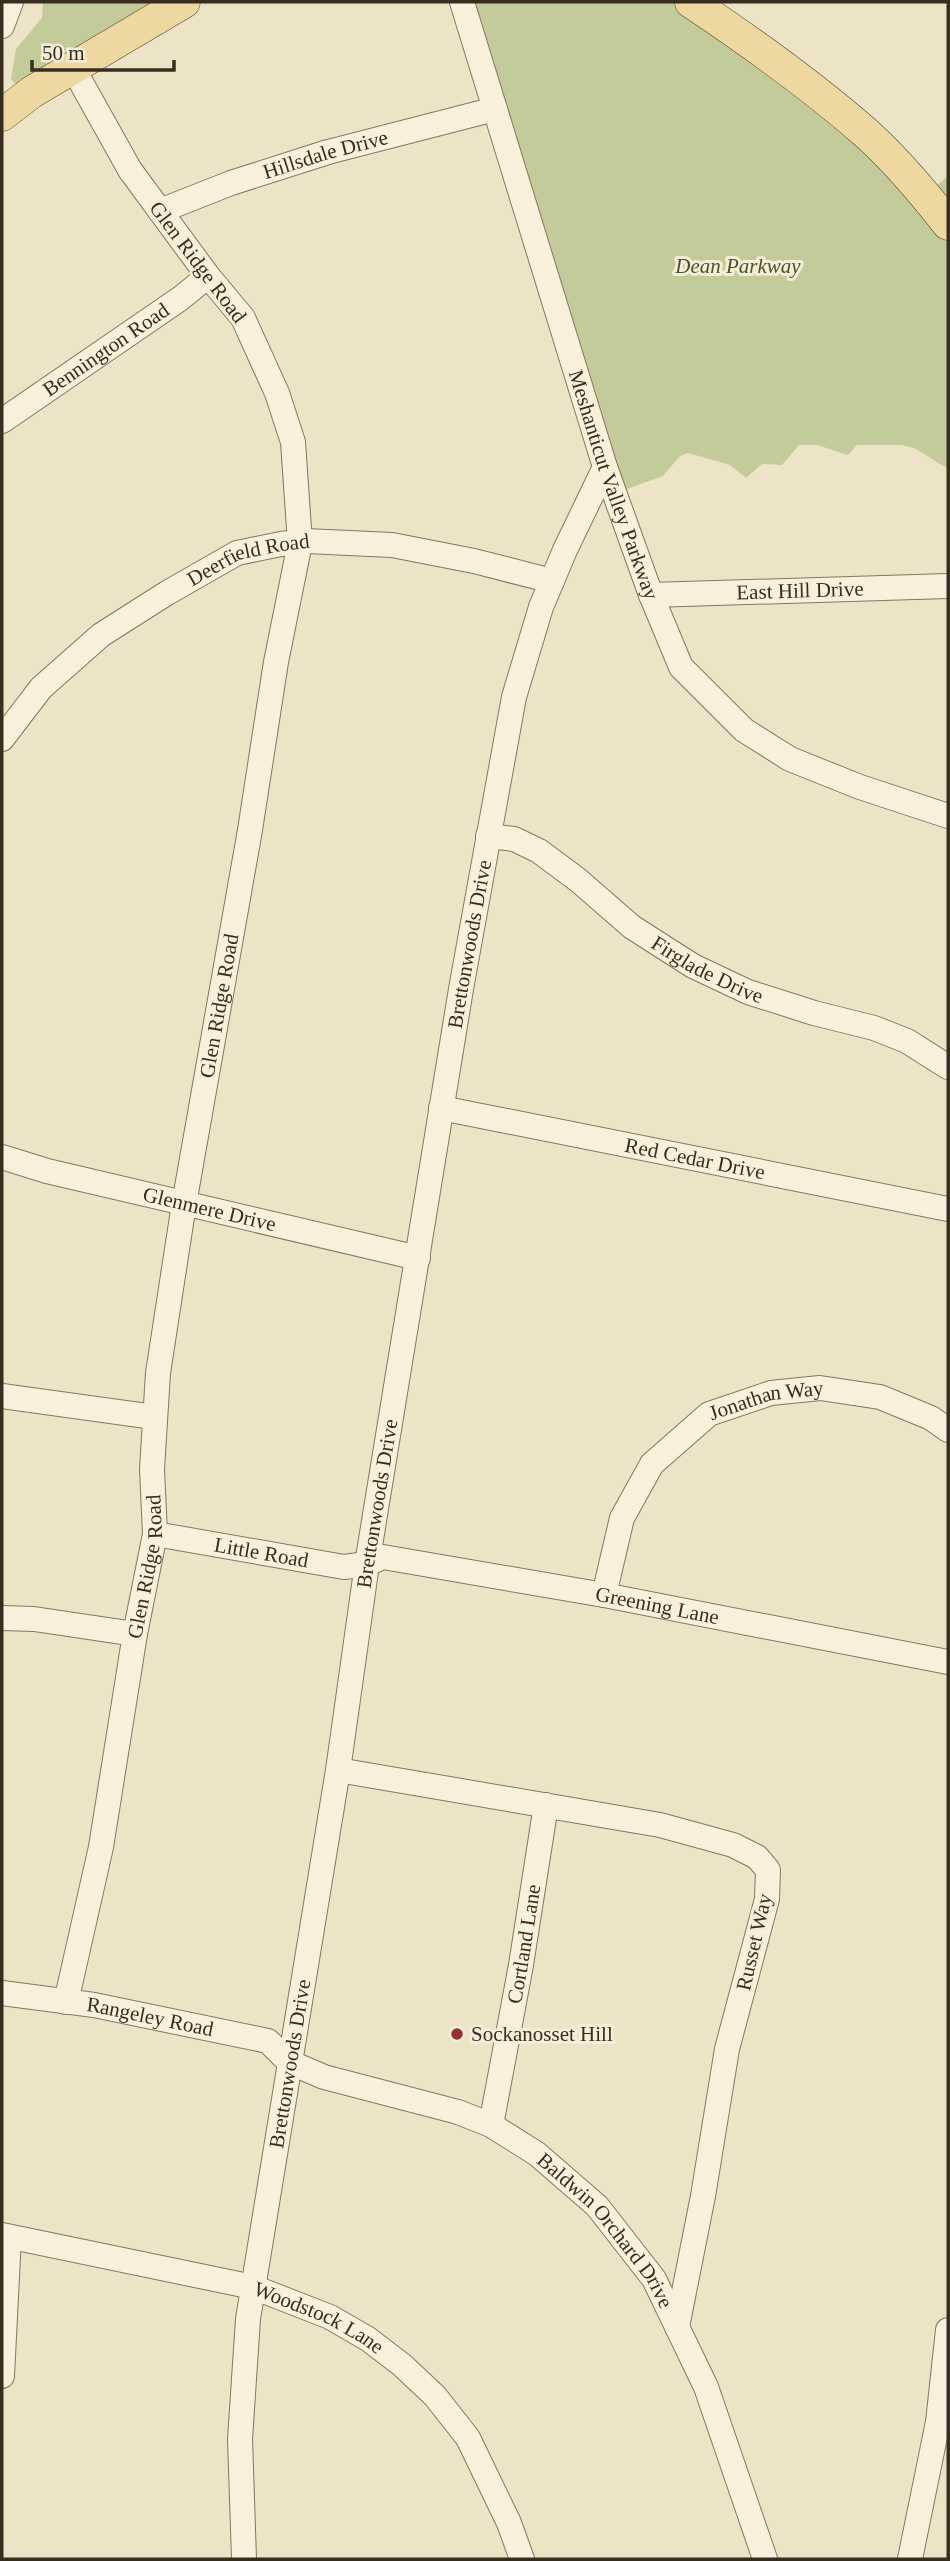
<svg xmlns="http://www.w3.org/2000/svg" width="950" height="2561" font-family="Georgia,serif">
	<rect width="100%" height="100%" fill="#ede3c7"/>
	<!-- green -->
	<path fill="#c4cb9b" d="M43,2H185L25,95L11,79L16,49L42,18Z
		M461,2H687L925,195L948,176V469L916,449L902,445H857L848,455L817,445H799L782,465L762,464L746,478L730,465L688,453L680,456L663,476L613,494Z"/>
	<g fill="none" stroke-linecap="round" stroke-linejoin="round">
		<!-- minor casing -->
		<g stroke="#88755d" stroke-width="26">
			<g id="minor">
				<path id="s1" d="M462,2L605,467L651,595L681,667L744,730L790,759L860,787L948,816"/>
				<path d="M2,26L11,2"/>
				<path id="s2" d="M160,211L231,183L328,152L495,109"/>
				<path id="s3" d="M2,421L181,298L208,276"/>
				<path id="s4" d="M651,595L948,586"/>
				<path id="s5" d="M2,739L41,688L101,635L167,593L237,553L281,544L306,541L392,545L474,561L552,581"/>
				<path id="s6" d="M488,836L514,839L539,851L578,880L632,927L693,966L748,992L814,1013L874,1028L907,1041L948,1067"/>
				<path id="s7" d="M441,1108L948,1209"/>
				<path id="s8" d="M2,1157L47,1171L418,1258"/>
				<path d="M2,1396L154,1417"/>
				<path id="s9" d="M155,1534L344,1567L367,1564L383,1557L604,1595L948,1662"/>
				<path id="s10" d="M604,1595L622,1518L652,1464L709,1414L771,1393L820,1388L880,1397L931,1418L948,1430"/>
				<path d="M2,1618L34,1619L135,1634"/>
				<path d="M338,1770L660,1825L733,1845L757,1857L768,1870L767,1899L727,2049L703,2196L677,2327"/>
				<path id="s11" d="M2,1993L94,2005L268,2041L289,2062L324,2077L458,2112L491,2125L537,2154L597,2206L654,2279L706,2387L765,2559"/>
				<path id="s12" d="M66,2002L101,1847L135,1634L155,1534L152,1469L158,1373L184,1204L250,830L276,662L300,543L293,442L277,393L243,318L208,276L130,170L73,68"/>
				<path id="s13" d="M491,2125L521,1965L546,1805"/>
				<path id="s14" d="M2,2235L253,2287L330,2317L368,2339L402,2365L435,2396L468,2438L509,2523L522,2559"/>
				<path d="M2,2376L9,2237"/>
				<path id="s15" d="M244,2559L240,2439L248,2319L338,1770L367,1564L461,989L514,697L541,607L565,550L605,467"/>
				<path d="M910,2559L938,2422L948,2330"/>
			</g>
		</g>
		<!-- major casing -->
		<g stroke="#574431" stroke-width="33">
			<path id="major" d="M691,2C751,42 811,85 866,133C896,160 923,192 948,224
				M2,115L32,92L184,2"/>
		</g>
		<!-- minor -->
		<use href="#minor" stroke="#f8f0db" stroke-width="24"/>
		<!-- major -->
		<use href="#major" stroke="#eed8a1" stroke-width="32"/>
	</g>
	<!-- markers -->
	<circle fill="#95312f" stroke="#f5edd7" stroke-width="2.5" cx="457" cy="2034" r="7"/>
	<g text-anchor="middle" stroke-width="6" stroke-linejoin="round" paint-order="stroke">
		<!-- street labels -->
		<g font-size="21" fill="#392d20" stroke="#f5edd7">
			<text dy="7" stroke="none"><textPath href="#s2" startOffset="175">Hillsdale Drive</textPath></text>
			<text transform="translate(198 262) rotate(53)" y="7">Glen Ridge Road</text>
			<text dy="7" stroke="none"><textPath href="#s3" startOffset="126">Bennington Road</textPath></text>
			<text dy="7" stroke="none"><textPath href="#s1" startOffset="506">Meshanticut Valley Parkway</textPath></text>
			<text dy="7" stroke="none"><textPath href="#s5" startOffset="312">Deerfield Road</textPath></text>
			<text dy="7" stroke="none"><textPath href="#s4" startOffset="149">East Hill Drive</textPath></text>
			<text dy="7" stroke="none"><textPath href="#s15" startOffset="1633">Brettonwoods Drive</textPath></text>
			<text dy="7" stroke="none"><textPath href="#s6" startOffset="261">Firglade Drive</textPath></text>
			<text dy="7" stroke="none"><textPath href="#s12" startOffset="1010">Glen Ridge Road</textPath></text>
			<text dy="7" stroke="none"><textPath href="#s7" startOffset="259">Red Cedar Drive</textPath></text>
			<text dy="7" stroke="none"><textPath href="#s8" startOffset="214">Glenmere Drive</textPath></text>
			<text dy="7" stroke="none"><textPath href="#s10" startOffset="276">Jonathan Way</textPath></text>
			<text dy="7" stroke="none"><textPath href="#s15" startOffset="1066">Brettonwoods Drive</textPath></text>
			<text dy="7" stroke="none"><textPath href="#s9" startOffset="108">Little Road</textPath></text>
			<text dy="7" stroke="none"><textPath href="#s12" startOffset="443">Glen Ridge Road</textPath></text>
			<text dy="7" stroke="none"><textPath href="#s9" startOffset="511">Greening Lane</textPath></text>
			<text transform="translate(754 1942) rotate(-77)" y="7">Russet Way</text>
			<text dy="7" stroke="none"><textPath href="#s13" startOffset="184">Cortland Lane</textPath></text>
			<text dy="7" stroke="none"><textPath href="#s11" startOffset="150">Rangeley Road</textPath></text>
			<text dy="7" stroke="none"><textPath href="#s15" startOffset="499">Brettonwoods Drive</textPath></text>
			<text dy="7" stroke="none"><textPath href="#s11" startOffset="670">Baldwin Orchard Drive</textPath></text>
			<text dy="7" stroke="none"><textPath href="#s14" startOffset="329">Woodstock Lane</textPath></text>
		</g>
		<!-- park labels -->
		<g font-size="21" font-style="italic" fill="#485528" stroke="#f5edd7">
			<text x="738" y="273">Dean Parkway</text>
		</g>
		<!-- poi labels -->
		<g font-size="21" fill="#392d20" stroke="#f5edd7" text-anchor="start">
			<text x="471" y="2041">Sockanosset Hill</text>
		</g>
	</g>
	<!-- border -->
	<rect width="950" height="2561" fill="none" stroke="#392d20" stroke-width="7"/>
	<!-- scale -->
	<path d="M32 60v10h142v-10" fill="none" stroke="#392d20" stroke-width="3.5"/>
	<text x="42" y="60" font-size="21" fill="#392d20" stroke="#f5edd7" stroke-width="5" paint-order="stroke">50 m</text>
</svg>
